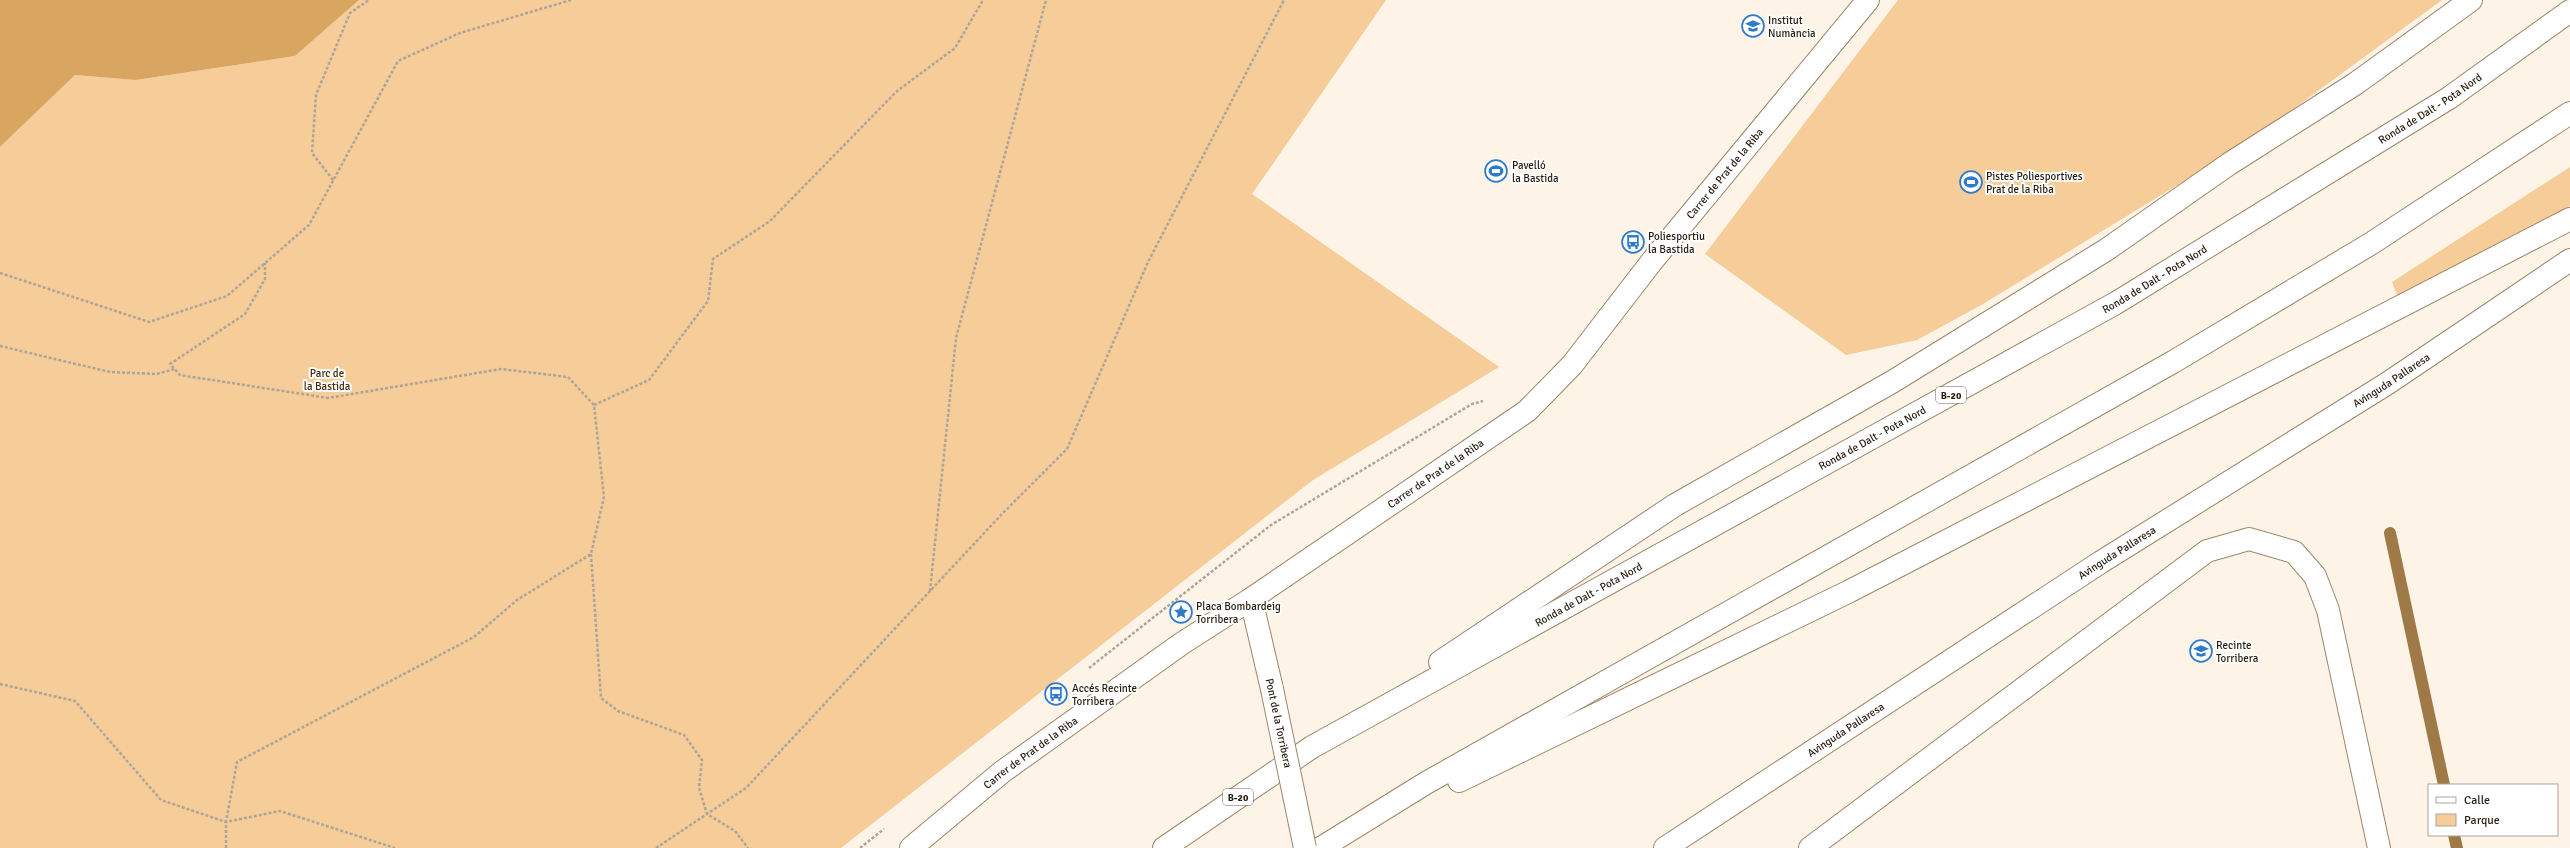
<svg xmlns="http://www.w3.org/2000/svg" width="2570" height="848" font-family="Signika,sans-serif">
	<rect width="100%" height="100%" fill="#fdf3e7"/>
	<!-- green -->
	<path fill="#f6cc98" d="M359,0H1386L1252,194L1499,367L1313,480L841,848H0V147L75,75L136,80L295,56Z
		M1898,0H2442L2251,140L1983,304L1917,340L1846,355L1705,254Z
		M2570,167V206L2398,297L2392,282Z"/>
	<!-- forest -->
	<path fill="#d9a662" d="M0,0H359L295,56L136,80L75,75L0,147Z"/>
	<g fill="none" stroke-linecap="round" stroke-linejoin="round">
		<!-- stream -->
		<path stroke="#9f7946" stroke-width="12" d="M2390,533L2444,785
			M2454,835L2457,848"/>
		<!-- lane casing -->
		<g stroke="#9d8669" stroke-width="24">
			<path id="lane" d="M1810,848L2207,551L2249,539L2294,552L2315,576L2328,610L2379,848"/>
		</g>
		<!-- street casing -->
		<g stroke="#9d8669" stroke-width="24">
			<g id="street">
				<path d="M1251,599L1272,689"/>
				<path id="s1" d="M911,848L1002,772L1181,644L1251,599L1527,411L1572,365L1653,260L1868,0"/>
				<path id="s2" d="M1665,848L2101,562L2388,383L2570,260"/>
			</g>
		</g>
		<!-- highway casing -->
		<g stroke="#9d8669" stroke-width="24">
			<g id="highway">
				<path d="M1440,662L1675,505L1892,382L2106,250L2229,164L2355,84L2471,0"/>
				<path d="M1459,781L1848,592L2570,219"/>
				<path id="s3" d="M1164,848L1312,747L2116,303L2449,98L2570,11"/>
				<path d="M1321,848L1426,783L2173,362L2372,243L2570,113"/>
			</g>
		</g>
		<!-- path -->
		<path stroke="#aea599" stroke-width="2.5" stroke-dasharray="3 2" stroke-linecap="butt" d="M333,180L312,153L316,95L350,13L369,0
			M0,273L149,322L227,296L309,225L398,61L460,33L571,0
			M0,346L110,372L157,374L174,369
			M594,405L649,380L708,301L713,259L770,221L897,91L955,48L983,0
			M591,554L601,698L618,711L684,735L702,760L699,788L707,814L735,831L748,848
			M930,591L956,338L1046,0
			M1089,668L1271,525L1472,404L1483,401
			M0,684L75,701L161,800L226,822L280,811L395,848
			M226,848V822L237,762L474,637L517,600L591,554L604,497L594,405L568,377L501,369L328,398L180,375L170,364L245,314L265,279V263
			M656,848L746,788L1001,515L1067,449L1148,262L1284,0
			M860,848L884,829"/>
		<!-- lane -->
		<use href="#lane" stroke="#fff" stroke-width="22"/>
		<!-- street -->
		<use href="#street" stroke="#fff" stroke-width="22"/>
		<!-- highway -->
		<use href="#highway" stroke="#fff" stroke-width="22"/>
		<!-- street-bridge casing -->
		<g stroke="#9d8669" stroke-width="24" stroke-linecap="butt">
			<path id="street-bridge" d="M1272,689L1305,848"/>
		</g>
		<!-- street-bridge -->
		<use href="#street-bridge" stroke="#fff" stroke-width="22"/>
	</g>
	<!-- icons -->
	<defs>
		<g id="school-ring" transform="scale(1.15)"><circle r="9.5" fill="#fff" stroke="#2f7bcb" stroke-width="1.5"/><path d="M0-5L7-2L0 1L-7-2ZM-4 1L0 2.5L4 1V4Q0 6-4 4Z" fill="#2f7bcb"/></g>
		<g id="stadium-ring" transform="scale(1.15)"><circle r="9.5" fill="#fff" stroke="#2f7bcb" stroke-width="1.5"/><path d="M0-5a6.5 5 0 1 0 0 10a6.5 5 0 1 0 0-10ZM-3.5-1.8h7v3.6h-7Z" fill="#2f7bcb"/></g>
		<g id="bus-ring" transform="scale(1.15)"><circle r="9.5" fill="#fff" stroke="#2f7bcb" stroke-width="1.5"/><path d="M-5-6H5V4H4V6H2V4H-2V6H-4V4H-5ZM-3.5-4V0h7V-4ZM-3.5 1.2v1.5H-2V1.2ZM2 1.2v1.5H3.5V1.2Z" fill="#2f7bcb"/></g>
		<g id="sight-ring" transform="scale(1.15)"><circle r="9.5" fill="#fff" stroke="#2f7bcb" stroke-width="1.5"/><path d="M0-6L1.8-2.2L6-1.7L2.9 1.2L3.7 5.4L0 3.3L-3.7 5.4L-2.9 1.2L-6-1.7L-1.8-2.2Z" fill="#2f7bcb"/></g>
		<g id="university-ring" transform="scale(1.15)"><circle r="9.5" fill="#fff" stroke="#2f7bcb" stroke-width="1.5"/><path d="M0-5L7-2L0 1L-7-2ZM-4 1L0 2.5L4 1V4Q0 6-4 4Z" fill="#2f7bcb"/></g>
	</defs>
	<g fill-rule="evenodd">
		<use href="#school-ring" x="1753" y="26"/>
		<use href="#stadium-ring" x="1496" y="171"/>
		<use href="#stadium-ring" x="1971" y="182"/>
		<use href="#bus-ring" x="1633" y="242"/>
		<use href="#sight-ring" x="1181" y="612"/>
		<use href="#university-ring" x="2201" y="651"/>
		<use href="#bus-ring" x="1056" y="694"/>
	</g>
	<g text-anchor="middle" stroke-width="4" stroke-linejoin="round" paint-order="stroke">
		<!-- shield labels -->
		<g fill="#fff" stroke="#686259" stroke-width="1">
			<rect x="1936" y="387" width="30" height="16" rx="3"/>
			<rect x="1223" y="789" width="30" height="16" rx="3"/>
		</g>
		<g font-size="10" font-weight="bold" fill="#271e12">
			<text x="1951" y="399">B-20</text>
			<text x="1238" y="801">B-20</text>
		</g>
		<!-- poi labels -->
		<g font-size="11" fill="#271e12" stroke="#fff" text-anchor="start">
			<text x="1768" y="24">Institut<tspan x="1768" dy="13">Numància</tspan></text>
			<text x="1512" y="169">Pavelló<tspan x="1512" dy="13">la Bastida</tspan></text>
			<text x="1986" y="180">Pistes Poliesportives<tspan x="1986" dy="13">Prat de la Riba</tspan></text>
			<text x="1648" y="240">Poliesportiu<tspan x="1648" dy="13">la Bastida</tspan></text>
			<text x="1196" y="610">Placa Bombardeig<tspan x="1196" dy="13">Torribera</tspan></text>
			<text x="2216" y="649">Recinte<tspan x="2216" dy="13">Torribera</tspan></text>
			<text x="1072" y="692">Accés Recinte<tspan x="1072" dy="13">Torribera</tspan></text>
		</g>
		<!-- street labels -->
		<g font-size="11" fill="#271e12" stroke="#fff">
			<text dy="4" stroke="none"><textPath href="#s3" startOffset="1467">Ronda de Dalt - Pota Nord</textPath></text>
			<text dy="4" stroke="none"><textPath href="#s1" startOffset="1065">Carrer de Prat de la Riba</textPath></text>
			<text dy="4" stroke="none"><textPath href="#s3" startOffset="1143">Ronda de Dalt - Pota Nord</textPath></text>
			<text dy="4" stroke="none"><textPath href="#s2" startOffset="864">Avinguda Pallaresa</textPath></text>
			<text dy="4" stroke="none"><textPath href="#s3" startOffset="819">Ronda de Dalt - Pota Nord</textPath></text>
			<text dy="4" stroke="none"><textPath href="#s1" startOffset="645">Carrer de Prat de la Riba</textPath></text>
			<text dy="4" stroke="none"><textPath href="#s2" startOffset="540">Avinguda Pallaresa</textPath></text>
			<text dy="4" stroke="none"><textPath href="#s3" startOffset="495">Ronda de Dalt - Pota Nord</textPath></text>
			<text transform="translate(1279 723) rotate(78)" y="4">Pont de la Torribera</text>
			<text dy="4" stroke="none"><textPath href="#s2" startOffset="216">Avinguda Pallaresa</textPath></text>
			<text dy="4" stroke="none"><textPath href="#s1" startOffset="153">Carrer de Prat de la Riba</textPath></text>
		</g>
		<!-- park labels -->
		<g font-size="11" fill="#422c0e" stroke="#fff">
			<text x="327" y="377">Parc de<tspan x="327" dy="13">la Bastida</tspan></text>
		</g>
	</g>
	<!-- legend -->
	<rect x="2428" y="784" width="130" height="52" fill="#ffffff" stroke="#a9a5a0"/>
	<rect x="2436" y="797" width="20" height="6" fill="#ffffff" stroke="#a9a5a0"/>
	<text x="2464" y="804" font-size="12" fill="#271e12">Calle</text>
	<rect x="2436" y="814" width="20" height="12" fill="#f6cc98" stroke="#a9a5a0"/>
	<text x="2464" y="824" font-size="12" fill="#271e12">Parque</text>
</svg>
